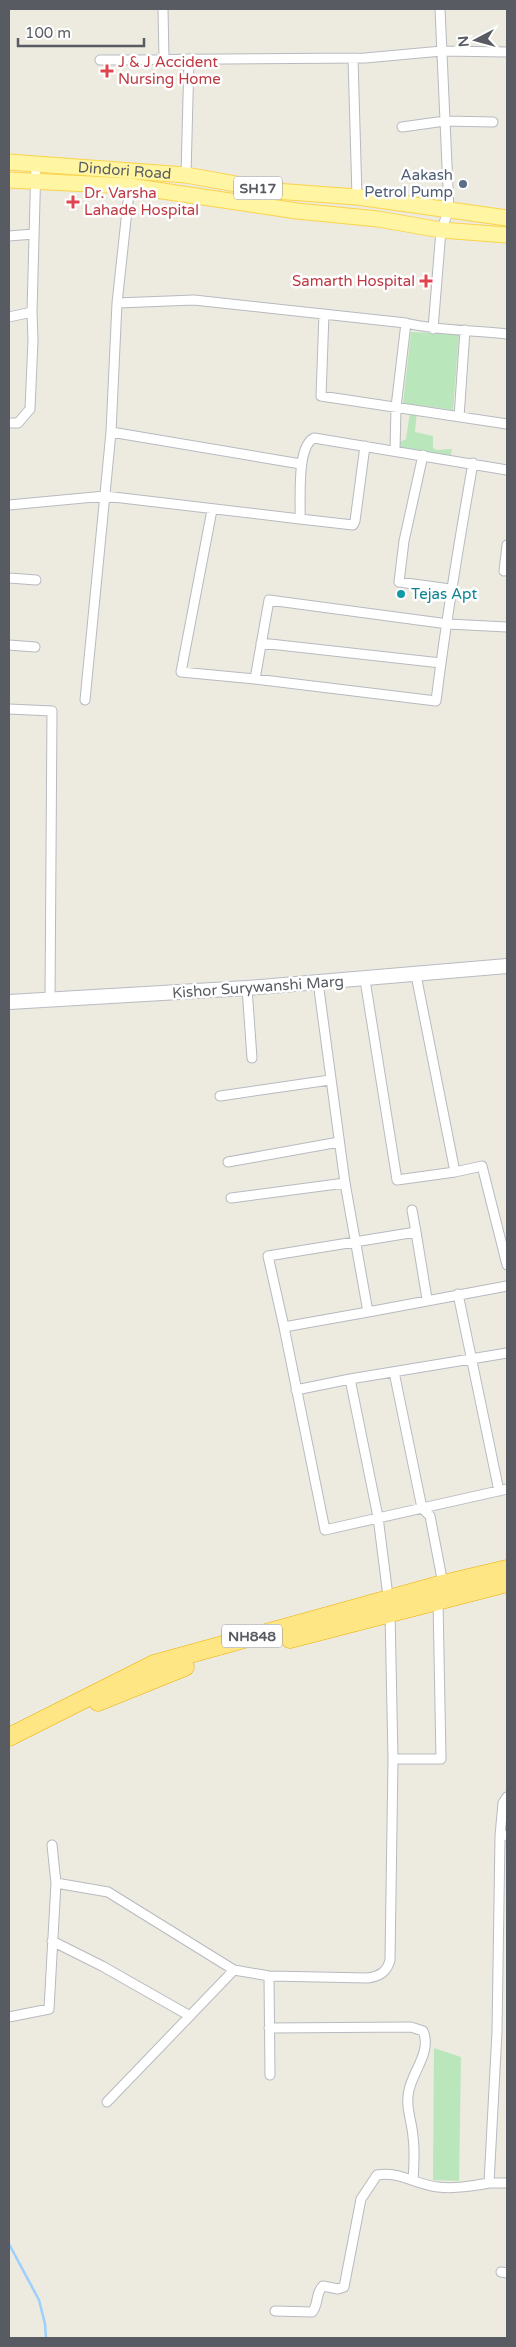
<svg xmlns="http://www.w3.org/2000/svg" width="516" height="2347" font-family="'Varela Round',sans-serif">
	<rect width="100%" height="100%" fill="#edeadf"/>
	<!-- green -->
	<path fill="#b9e7bb" d="M411,332L459,334L453,410L403,403Z
		M410,412H417L415,432L433,436V447L436,450L452,449L450,458L397,449L398,443L406,439Z
		M434,2048L461,2057L459,2181L433,2180Z"/>
	<g fill="none" stroke-linecap="round" stroke-linejoin="round">
		<!-- stream -->
		<path stroke="#9dcfff" stroke-width="2.5" d="M9,2244L39,2300L45,2324L46,2338"/>
		<!-- street casing -->
		<g stroke="#b7bac0" stroke-width="11">
			<path id="street" d="M163,9L164,58
				M353,58L357,197
				M100,60L365,58L442,51L507,52
				M402,127L445,121L493,122
				M186,175L189,59
				M9,236L34,234
				M117,303L194,300L406,323C439,331 473,330 507,334
				M324,314L321,396L507,424
				M9,317L32,312L36,163
				M433,329L441,230L449,210L440,9
				M459,417L465,330
				M9,423H18L30,409L33,340L32,312
				M111,432L301,464
				M395,450L396,407L406,323
				M423,455L404,541L399,582L450,589
				M9,505L105,496L300,519C301,501 296,447 314,438L507,470
				M212,510L181,672L255,679L269,600L448,624L507,627
				M300,519L353,525L355,521L365,446
				M504,571L507,545
				M9,578L36,580
				M261,643L441,663
				M9,645L35,647
				M255,679L436,701C446,621 459,542 473,463
				M85,700L111,432L117,303L130,183
				M9,709L52,711L50,999
				M365,980L397,1180L455,1172L416,975
				M318,982L345,1183L368,1312L284,1327L325,1530L507,1489
				M247,988L252,1058
				M220,1096L330,1080
				M228,1162L339,1142
				M455,1172L482,1166L507,1265
				M231,1198L345,1183
				M416,1232L427,1299
				M458,1294L499,1491
				M368,1312L507,1286
				M284,1327L268,1256L416,1232L412,1210
				M394,1372L422,1508L430,1516L443,1584
				M350,1379L378,1517L390,1612L393,1759
				M296,1390L350,1379L507,1353
				M507,1835L500,1836L497,2032L489,2183H507
				M500,1836L503,1803L507,1797
				M56,1883L108,1892L234,1970L269,1976L368,1978C380,1976 387,1972 390,1960L393,1759H441L438,1601
				M52,1941L102,1966L190,2016
				M269,1976L270,2075
				M9,2017L49,2009L56,1883L52,1845
				M269,2028L411,2027L423,2031C432,2051 413,2071 409,2090C405,2107 412,2121 413,2137C415,2151 414,2166 413,2180
				M107,2102L234,1970
				M501,2272L507,2273
				M275,2311L312,2312C319,2305 315,2293 323,2286L338,2289L344,2287L361,2199L377,2175C400,2171 416,2185 438,2187C455,2189 472,2186 489,2183"/>
		</g>
		<!-- secondary casing -->
		<g stroke="#b8bbc3" stroke-width="16">
			<path id="secondary" d="M9,1002L247,988L507,966"/>
		</g>
		<!-- primary casing -->
		<g stroke="#fbd34a" stroke-width="17">
			<g id="primary">
				<path id="s1" d="M9,162L186,175L275,191L357,197L507,218"/>
				<path d="M9,180L129,186L297,211L378,219L441,230L507,235"/>
			</g>
		</g>
		<!-- highway casing -->
		<g stroke="#ecaf00" stroke-width="19">
			<path id="highway" d="M290,1639L507,1583
				M98,1702L185,1667
				M9,1737L154,1664L443,1584L507,1569"/>
		</g>
		<!-- street -->
		<use href="#street" stroke="#fff" stroke-width="9"/>
		<!-- secondary -->
		<use href="#secondary" stroke="#fff" stroke-width="14"/>
		<!-- primary -->
		<use href="#primary" stroke="#fff5a2" stroke-width="15"/>
		<!-- highway -->
		<use href="#highway" stroke="#ffe684" stroke-width="18"/>
	</g>
	<!-- markers -->
	<g fill="#e0444e" stroke="#fff" stroke-width="2">
		<path d="M104.5 63.5h5v5h5v5h-5v5h-5v-5h-5v-5h5z"/>
		<path d="M70.5 194.5h5v5h5v5h-5v5h-5v-5h-5v-5h5z"/>
		<path d="M423.5 273.5h5v5h5v5h-5v5h-5v-5h-5v-5h5z"/>
	</g>
	<circle fill="#5c6f8a" stroke="#fff" stroke-width="2" cx="463" cy="184" r="5"/>
	<circle fill="#0f9aa8" stroke="#fff" stroke-width="2" cx="401" cy="594" r="5"/>
	<g text-anchor="middle" stroke-width="5" stroke-linejoin="round" paint-order="stroke">
		<!-- shield labels -->
		<g fill="#fff" stroke="#8a8d91" stroke-width="1">
			<rect x="234" y="176.5" width="48" height="23" rx="4"/>
			<rect x="222" y="1624.5" width="60" height="23" rx="4"/>
		</g>
		<g font-size="14" font-weight="bold" fill="#585c62">
			<text x="258" y="193">SH17</text>
			<text x="252" y="1641">NH848</text>
		</g>
		<!-- health labels -->
		<g font-size="15" fill="#be3a42" stroke="#fff" text-anchor="start">
			<text x="118" y="67">J &amp; J Accident<tspan x="118" dy="17">Nursing Home</tspan></text>
			<text x="84" y="198">Dr. Varsha<tspan x="84" dy="17">Lahade Hospital</tspan></text>
			<text x="415" y="286" text-anchor="end">Samarth Hospital</text>
		</g>
		<!-- street labels -->
		<g font-size="15" fill="#585c62" stroke="#fff">
			<text dy="5" stroke="none"><textPath href="#s1" startOffset="116">Dindori Road</textPath></text>
			<text transform="translate(258 987) rotate(-4)" y="5">Kishor Surywanshi Marg</text>
		</g>
		<!-- service labels -->
		<g font-size="15" fill="#4e5e75" stroke="#fff" text-anchor="end">
			<text x="453" y="180">Aakash<tspan x="453" dy="17">Petrol Pump</tspan></text>
		</g>
		<!-- culture labels -->
		<g font-size="15" fill="#0d838f" stroke="#fff" text-anchor="start">
			<text x="411" y="599">Tejas Apt</text>
		</g>
	</g>
	<!-- border -->
	<rect width="516" height="2347" fill="none" stroke="#585c62" stroke-width="20"/>
	<!-- north arrow -->
	<g transform="translate(476 40) rotate(264)" stroke="#ffffff" stroke-width="4" paint-order="stroke">
	<path d="M0-4L9 19L0 12L-9 19Z" fill="#585c62"/>
	<text y="-8" font-size="14" font-weight="bold" text-anchor="middle" fill="#585c62">N</text>
	</g>
	<!-- scale -->
	<path d="M18 38v8h126v-8" fill="none" stroke="#585c62" stroke-width="2.5"/>
	<text x="25" y="38" font-size="15" fill="#585c62" stroke="#ffffff" stroke-width="4" paint-order="stroke">100 m</text>
</svg>
